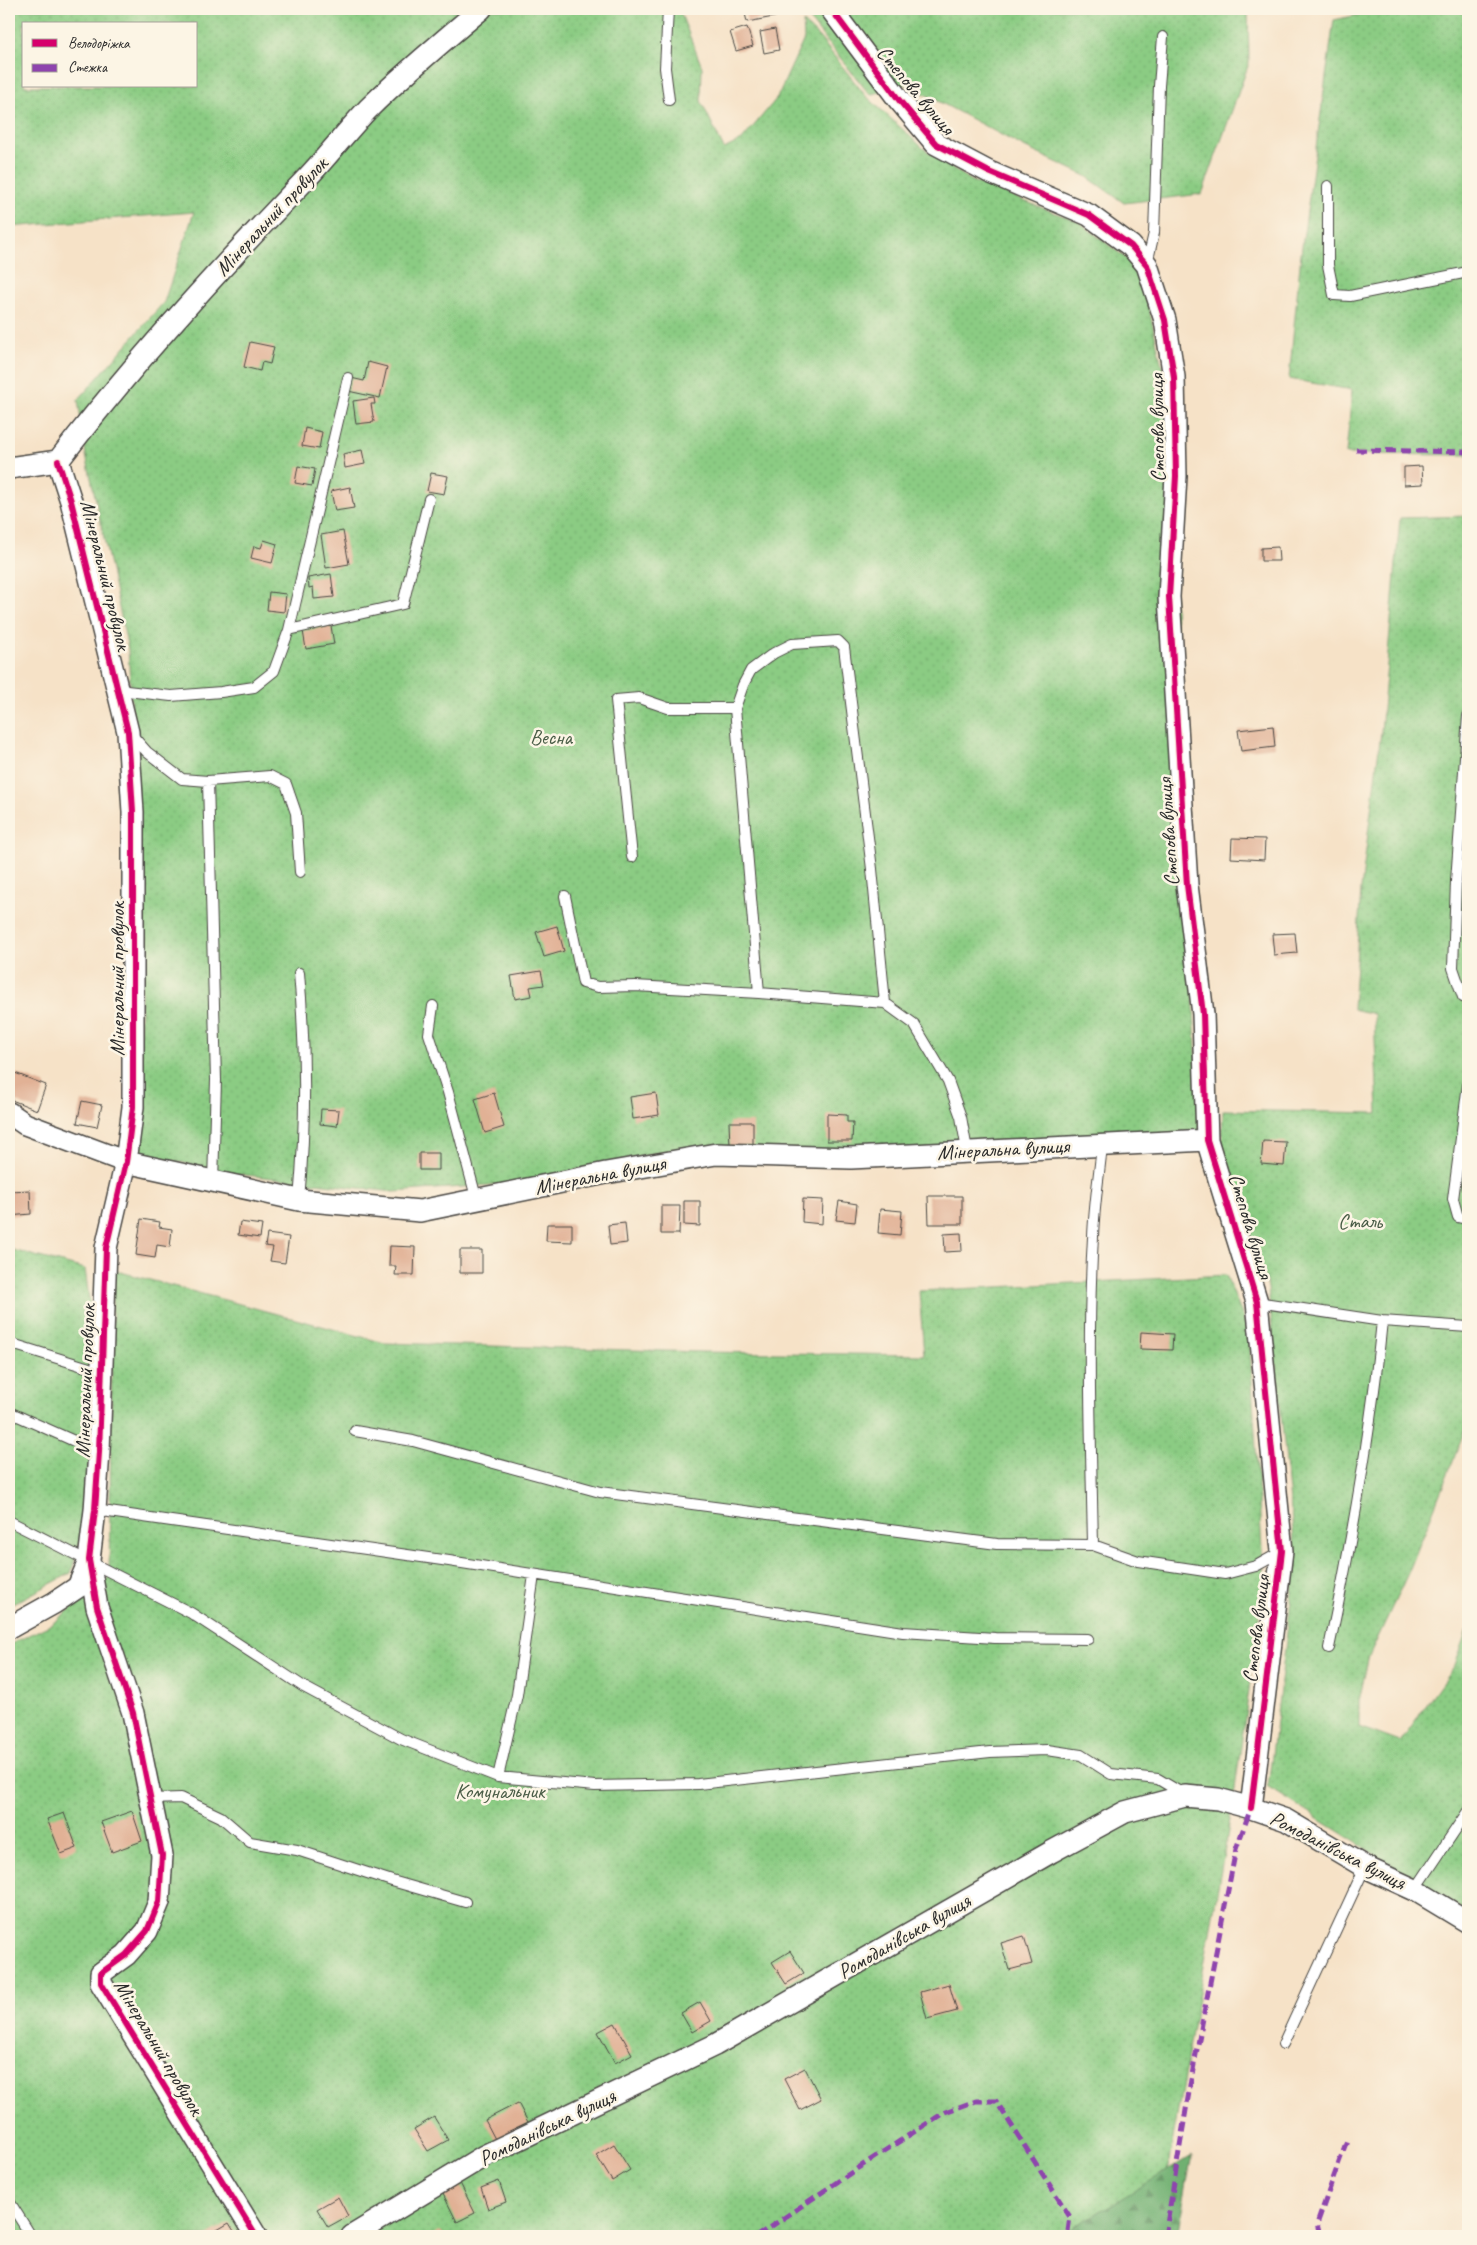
<svg xmlns="http://www.w3.org/2000/svg" width="1477" height="2245" font-family="Caveat,sans-serif">
	<defs>
		<pattern id="grass-dots" width="8" height="8" patternUnits="userSpaceOnUse" patternTransform="scale(1.25)"><rect width="8" height="8" fill="#8bcc83"/><path d="M2 2h.1M6 6h.1" fill="none" stroke="#78af71" stroke-width="1.8" stroke-linecap="round"/></pattern>
		<pattern id="forest-firs" width="22" height="20" patternUnits="userSpaceOnUse" patternTransform="scale(1.25)"><rect width="22" height="20" fill="#70b071"/><path d="M5 1l3.5 6h-7zM16 11l3.5 6h-7z" fill="#5c8f5d"/></pattern>
	</defs>
	<rect width="100%" height="100%" fill="#fcf5e5"/>
	<filter id="ink" filterUnits="userSpaceOnUse"><feTurbulence type="fractalNoise" baseFrequency=".02" numOctaves="2"/><feDisplacementMap in="SourceGraphic" scale="10" xChannelSelector="R" yChannelSelector="G"/><feConvolveMatrix kernelMatrix="1 2 1 2 8 2 1 2 1" color-interpolation-filters="sRGB"/></filter>
	<filter id="wash" filterUnits="userSpaceOnUse"><feTurbulence type="fractalNoise" baseFrequency=".0096" numOctaves="4" result="noise"/><feDisplacementMap in="SourceGraphic" scale="20" xChannelSelector="R" yChannelSelector="G"/><feGaussianBlur stdDeviation="1.12" result="paint"/><feColorMatrix in="noise" values="0 0 0 0 0 0 0 0 0 0 0 0 0 0 0 0 0 1.4 0 .05"/><feComposite in="paint" operator="in"/></filter>
	<g filter="url(#wash)">
		<rect width="100%" height="100%" fill="#f6e2c7"/>
		<!-- grass -->
		<path fill="url(#grass-dots)" stroke="#5b7c57" fill-rule="evenodd" d="M9,9H679L702,67L701,101L724,149L742,140L777,98L804,39L803,22L819,37L865,95L923,148L972,181L1079,222L1140,269L1164,375L1200,1133L878,1152L670,1150L516,1183L394,1192L237,1174L136,1153L144,913L128,649L86,455L78,400L164,302L194,212L9,227ZM24,24H196V86H24Z
			M801,9H1248L1249,63L1202,194L1124,203L1086,176L1024,147L906,84L870,95Z
			M1386,9H1468V455L1346,454L1352,390L1289,379L1301,254L1334,20Z
			M1468,516V1423L1409,1571L1368,1659L1359,1701V1727L1400,1742L1455,1665L1468,1630V1913L1268,1787L1296,1559L1268,1288L1222,1150L1223,1110L1378,1113L1374,1014L1353,1009L1361,889L1381,732L1400,518Z
			M9,1249L85,1269L96,1349L87,1517L71,1573L9,1606Z
			M113,1270L385,1343L703,1352L924,1355L919,1291L1226,1275L1249,1332L1264,1583L1233,1803L1167,2172L1059,2236H18L9,2221V1645L52,1624L109,1577Z"/>
		<!-- forest -->
		<path fill="url(#forest-firs)" stroke="#4e6e4e" d="M1192,2156L1177,2236H1059Z"/>
		<g id="blocks">
			<!-- building -->
			<path fill="#e1b195" d="M744,9H778L779,16L747,22Z
				M747,27L753,46L736,51L730,32Z
				M775,29L779,50L764,53L760,32Z
				M250,342L274,347L270,364L262,362L260,371L244,367Z
				M368,362L387,367L380,398L348,391L351,378L364,381Z
				M374,398L375,404H371L374,422L356,424L353,401Z
				M305,428L322,432L319,449L302,446Z
				M362,450L365,464L345,468L343,454Z
				M298,466L315,469L312,486L295,483Z
				M1422,466L1423,484L1404,485V467Z
				M431,473L448,476L444,494L427,491Z
				M350,487L354,508L335,511L331,491Z
				M343,531L349,564L326,568L321,535Z
				M264,540L277,544L272,563L251,558L254,546L261,548Z
				M1278,547L1279,561H1261V548Z
				M331,574L334,597L314,599L313,587L309,588L308,578Z
				M269,592L286,594L284,612L267,610Z
				M331,626L334,644L306,649L303,631Z
				M1273,726L1275,747L1241,751L1238,730Z
				M1232,838L1265,839L1264,860L1231,858Z
				M557,926L564,951L544,957L536,932Z
				M1295,933L1297,953L1274,955L1272,934Z
				M541,971L544,985L530,987L532,996L515,999L511,976Z
				M15,1073L46,1085L37,1110L9,1099V1089Z
				M494,1093L504,1127L485,1133L475,1099Z
				M656,1093L659,1115L633,1119L630,1097Z
				M82,1101L102,1105L97,1127L77,1123Z
				M321,1109L339,1110L337,1126L320,1124Z
				M827,1114L847,1115V1122H853L852,1141H827Z
				M729,1122H753V1146H730Z
				M1263,1141L1286,1142L1284,1166L1261,1164Z
				M419,1153H439V1170H419Z
				M30,1190L31,1214L9,1216V1191Z
				M928,1196H962V1224H929Z
				M803,1199L823,1200L822,1224L802,1222Z
				M684,1201H700V1226L684,1225Z
				M839,1201L857,1204L855,1222L836,1220Z
				M661,1206H680L679,1234H661Z
				M880,1209L902,1211L900,1235L878,1233Z
				M141,1219L160,1222L159,1227L172,1229L170,1247L157,1245L155,1258L136,1255Z
				M240,1222L262,1225L260,1238L238,1235Z
				M625,1223L627,1243L610,1245L608,1225Z
				M547,1224H572V1242L546,1241Z
				M961,1233L962,1251L945,1252L944,1234Z
				M267,1234L289,1237L285,1263L270,1261L273,1247L265,1246Z
				M390,1246L415,1247L414,1275H395L396,1266H389Z
				M460,1250H482V1273H460Z
				M1141,1332L1173,1334L1172,1350L1140,1349Z
				M132,1811L142,1841L112,1852L101,1822Z
				M64,1813L77,1848L61,1854L47,1819Z
				M1024,1936L1032,1964L1009,1970L1001,1943Z
				M790,1951L804,1973L786,1984L772,1962Z
				M949,1984L957,2011L927,2019L920,1992Z
				M700,2002L711,2021L692,2032L681,2013Z
				M615,2023L632,2054L615,2063L598,2032Z
				M805,2068L821,2099L800,2110L784,2079Z
				M518,2103L529,2124L496,2141L485,2120Z
				M434,2117L448,2140L428,2151L414,2129Z
				M614,2144L630,2170L612,2181L596,2155Z
				M499,2181L506,2202L488,2209L481,2188Z
				M460,2183L475,2213L457,2222L442,2192Z
				M338,2197L348,2216L328,2227L317,2209Z
				M229,2223L237,2236H207Z
				M441,2231L444,2236H430Z"/>
		</g>
	</g>
	<g filter="url(#ink)">
		<use href="#blocks" fill-opacity="0" stroke="#494642" stroke-width="1"/>
		<g fill="none" stroke-linecap="round" stroke-linejoin="round">
			<!-- service casing -->
			<g stroke="#494642" stroke-width="12">
				<path id="service" d="M668,9L665,68L669,100
					M1328,186V265L1334,295L1350,296L1468,272
					M1147,264L1154,233L1159,86L1163,37
					M289,630L403,604L429,499
					M118,690L171,696L221,692L254,687L274,671L289,630L348,378
					M131,734L147,752L182,779L208,781L270,776L286,784L296,813L300,872
					M208,781L216,1080L213,1182
					M632,857L616,700L639,698L668,708H735
					M565,896L583,983L598,987L635,986L759,993L885,1003L914,1024L948,1081L961,1117L967,1150
					M299,973C306,1050 306,1123 299,1200
					M759,993L735,708L743,685L751,670L774,653L792,644L838,641L844,647L872,869L885,1003
					M1463,997L1453,968L1456,881L1468,716
					M433,1006L429,1034L448,1092L477,1201
					M1468,1084L1453,1199L1458,1217L1468,1219
					M1257,1302L1382,1321L1468,1327
					M9,1343L102,1372
					M9,1412L99,1452
					M355,1431L413,1441L600,1492L997,1544L1093,1545L1138,1561L1225,1574L1256,1566L1281,1552
					M95,1510L449,1561L903,1632L995,1638L1088,1639
					M9,1521L191,1613L304,1687L401,1739L498,1777L595,1786L698,1784L990,1752L1047,1750L1081,1755L1111,1774L1158,1779L1185,1795
					M1093,1545C1091,1442 1087,1339 1093,1237C1094,1206 1099,1176 1102,1146
					M1329,1648C1352,1540 1371,1431 1382,1321
					M498,1777L517,1695L534,1575
					M151,1799L181,1798L221,1817L250,1842L297,1850L392,1881L465,1902
					M1415,1890L1468,1811
					M1283,2044L1365,1867
					M9,2201L31,2236"/>
			</g>
			<!-- minor casing -->
			<g stroke="#494642" stroke-width="24">
				<path id="minor" d="M831,9L899,100L936,144L989,172L1089,215L1131,246L1147,265L1165,320L1174,377L1176,476L1169,597L1187,885L1203,1014L1207,1140L1257,1302L1282,1551L1251,1808
					M58,461L71,501L128,732L133,812V1107L126,1162L106,1248L99,1452L95,1510L89,1560L97,1607L133,1713L162,1855L159,1902L147,1931L126,1955L101,1973V1983L256,2236
					M9,468L58,461C134,362 218,270 305,180C327,157 346,132 368,109C404,73 443,41 481,9
					M9,1113L25,1124L126,1162L299,1200L420,1211L606,1173L716,1154L851,1158L1207,1140
					M9,1628L54,1603L78,1587L89,1561
					M352,2236L484,2156L715,2045L1051,1852L1125,1812L1185,1796L1218,1799L1251,1808L1286,1820L1365,1867L1415,1890L1468,1922"/>
			</g>
			<!-- service -->
			<use href="#service" stroke="#fff" stroke-width="10"/>
			<!-- minor -->
			<use href="#minor" stroke="#fff" stroke-width="21"/>
			<!-- quiet -->
			<path stroke="#8e44ad" stroke-width="5" stroke-dasharray="10 5" stroke-linecap="butt" d="M1356,450L1468,452
				M757,2236L858,2168L945,2112L976,2101H996L1070,2217L1068,2231L1064,2236
				M1165,2236L1191,2080L1236,1849L1251,1808
				M1320,2236L1317,2224L1347,2140"/>
			<!-- cycleway casing -->
			<g stroke="#fcf5e5" stroke-width="9">
				<path id="cycleway" d="M831,9L899,100L936,144L989,172L1089,215L1131,246L1147,265L1165,320L1174,377L1176,476L1169,597L1187,885L1203,1014L1207,1140L1257,1302L1282,1551L1251,1808
					M58,461L71,501L128,732L133,812V1107L126,1162L106,1248L99,1452L95,1510L89,1560L97,1607L133,1713L162,1855L159,1902L147,1931L126,1955L101,1973V1983L256,2236"/>
			</g>
			<!-- cycleway -->
			<use href="#cycleway" stroke="#d6006c" stroke-width="6"/>
		</g>
	</g>
	<g text-anchor="middle" stroke-width="5" stroke-linejoin="round" paint-order="stroke">
		<!-- street labels -->
		<g font-size="21" fill="#2b2b2b" stroke="#fcf5e5">
			<text transform="translate(916 90) rotate(50)" y="7">Степова вулиця</text>
			<text transform="translate(271 216) rotate(-47)" y="7">Мінеральний провулок</text>
			<text transform="translate(1157 428) rotate(-91)" y="7">Степова вулиця</text>
			<text transform="translate(106 575) rotate(76)" y="7">Мінеральний провулок</text>
			<text transform="translate(1168 832) rotate(-94)" y="7">Степова вулиця</text>
			<text transform="translate(117 979) rotate(-90)" y="7">Мінеральний провулок</text>
			<text transform="translate(1003 1149) rotate(-3)" y="7">Мінеральна вулиця</text>
			<text transform="translate(600 1175) rotate(-11)" y="7">Мінеральна вулиця</text>
			<text transform="translate(1251 1226) rotate(73)" y="7">Степова вулиця</text>
			<text transform="translate(85 1381) rotate(-88)" y="7">Мінеральний провулок</text>
			<text transform="translate(1256 1629) rotate(-83)" y="7">Степова вулиця</text>
			<text transform="translate(1338 1850) rotate(27)" y="7">Ромоданівська вулиця</text>
			<text transform="translate(904 1936) rotate(-30)" y="7">Ромоданівська вулиця</text>
			<text transform="translate(159 2047) rotate(59)" y="7">Мінеральний провулок</text>
			<text transform="translate(547 2127) rotate(-26)" y="7">Ромоданівська вулиця</text>
		</g>
		<!-- park labels -->
		<g font-size="21" fill="#485b45" stroke="#fcf5e5">
			<text x="551" y="744">Весна</text>
			<text x="1360" y="1228">Сталь</text>
			<text x="500" y="1798">Комунальник</text>
		</g>
	</g>
	<!-- margin -->
	<rect width="1477" height="2245" fill="none" stroke="#fcf5e5" stroke-width="30"/>
	<!-- legend -->
	<rect x="22" y="22" width="175" height="65" fill="#fcf5e5" stroke="#a8a49b"/>
	<rect x="32" y="39" width="25" height="8" fill="#d6006c" stroke="#a8a49b"/>
	<text x="68" y="48" font-size="15" fill="#2b2b2b">Велодоріжка</text>
	<rect x="32" y="64" width="25" height="8" fill="#8e44ad" stroke="#a8a49b"/>
	<text x="68" y="72" font-size="15" fill="#2b2b2b">Стежка</text>
</svg>
